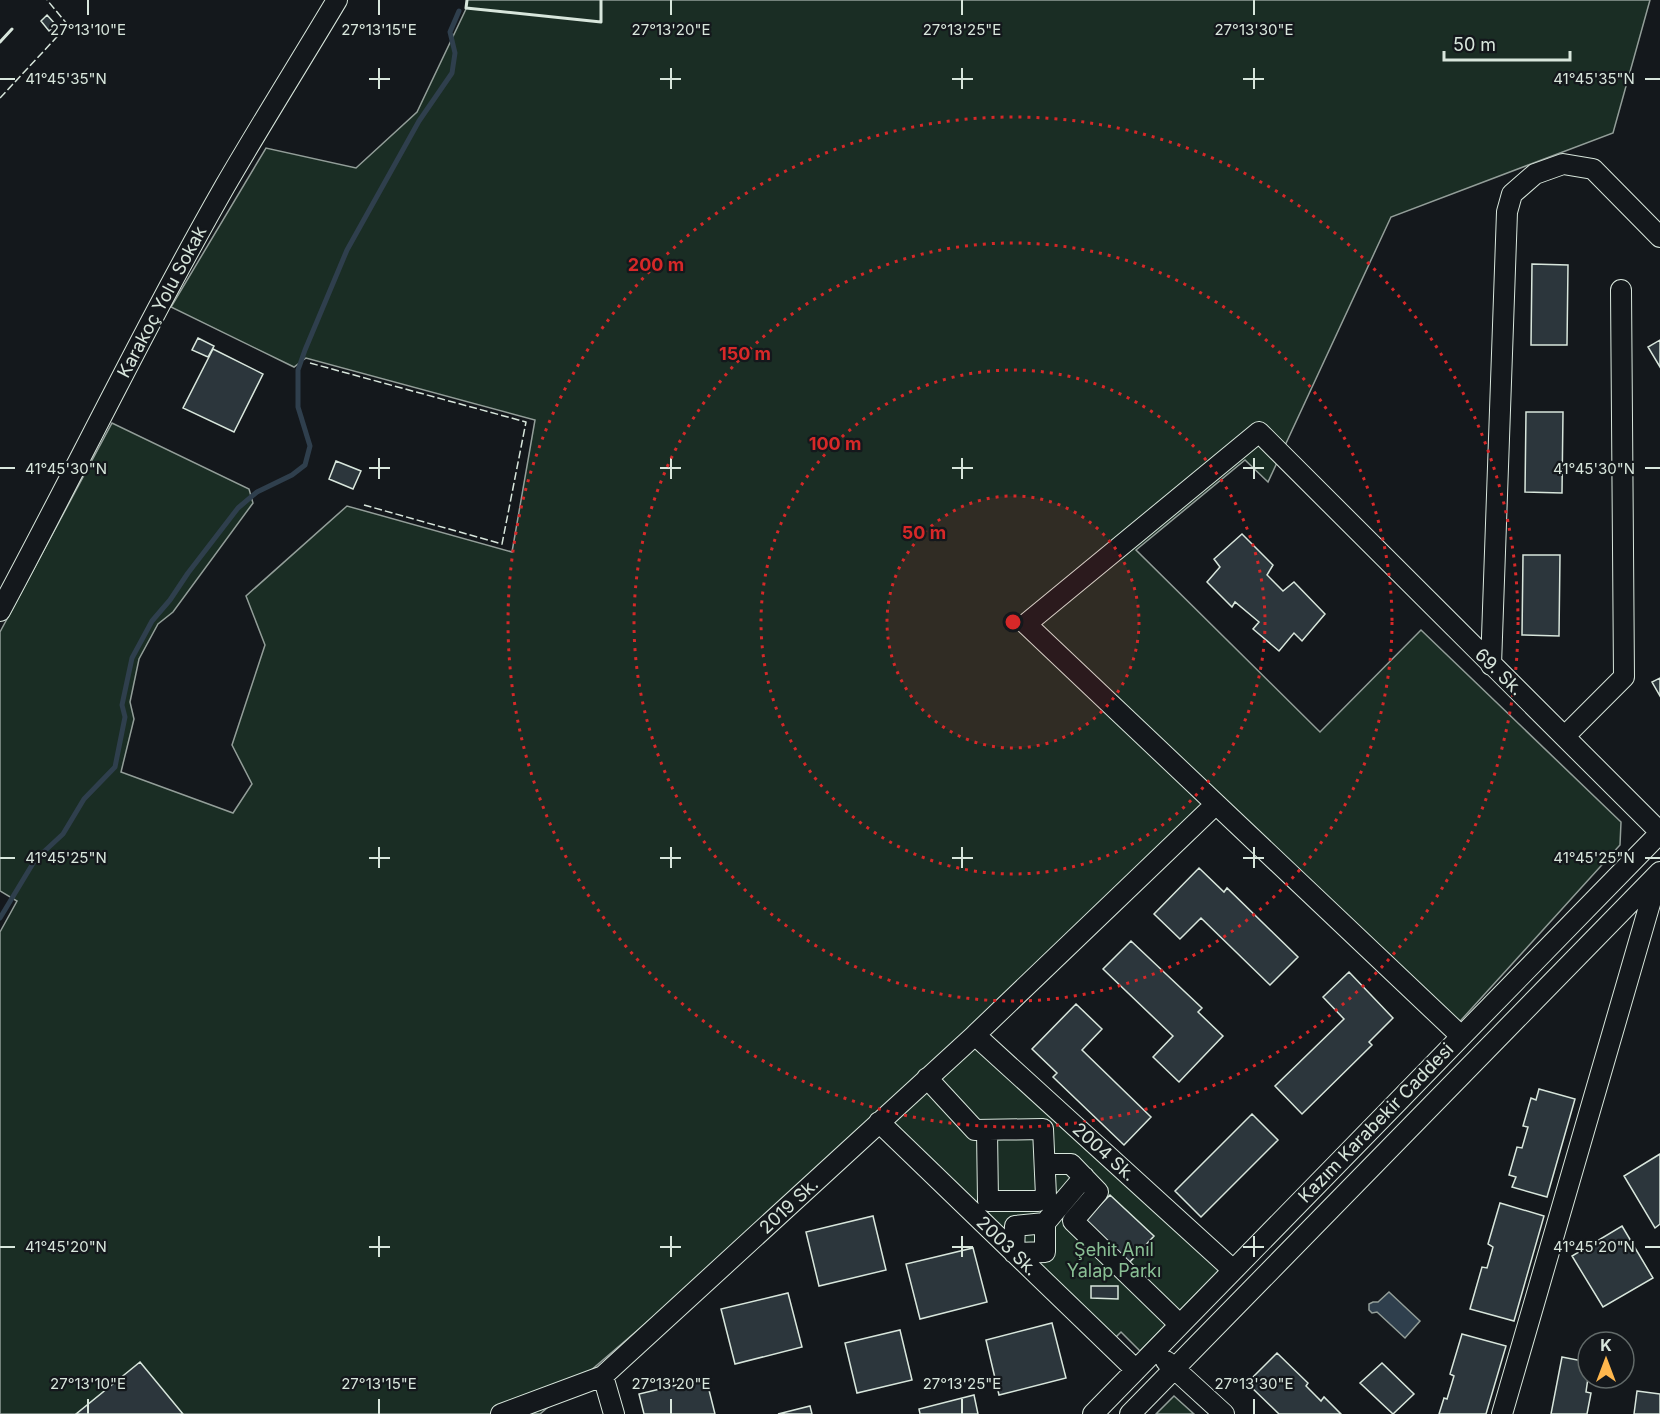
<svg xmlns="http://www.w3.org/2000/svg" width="1660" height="1414" font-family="Inter,sans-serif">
	<rect width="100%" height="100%" fill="#14181c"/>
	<!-- green -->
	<path fill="#1a2d24" stroke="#939e99" stroke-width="1.5" d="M467,0H1650L1613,133L1391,217L1268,482L1245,460L1136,550L1320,732L1421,630L1621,822L1620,845L1453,1029L1216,804L975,1035L1226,1263L1140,1351L1121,1332L1102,1351L879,1123L540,1414H0V932L17,901L0,891V632L112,423L249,489L253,503L173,612L158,624L139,659L130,702L134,719L121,772L233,813L252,784L232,745L265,645L246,596L347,506L512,552L535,420L306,358L294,367L171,307L266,148L356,168L417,112L466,9Z
		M1174,1396L1194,1414H1156Z"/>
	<!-- water -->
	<path fill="#2f3f4d" stroke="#939e99" stroke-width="1.5" d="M1389,1292L1420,1321L1405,1338L1377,1312L1372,1313L1369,1310V1304L1373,1302H1378Z"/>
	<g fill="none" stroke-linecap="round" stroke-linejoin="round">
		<!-- stream -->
		<path stroke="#2f3f4d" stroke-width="5" d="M0,918L35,860L63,834L84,799L115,767L125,717L122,705L132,658L152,621L170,600L188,573L238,508L257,492L292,475L305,465L310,446L298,407V370L305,350L347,250L419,121L452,73L455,53L450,32L459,11"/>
	</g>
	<!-- building -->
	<path fill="#2c363c" stroke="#d8e6dc" stroke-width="1.5" d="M47,15L56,25L49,31L41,21Z
		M1532,264L1568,265L1567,345H1531Z
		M198,338L214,346L208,357L192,350Z
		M1660,340V367L1648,347Z
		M213,349L263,374L234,432L183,408Z
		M1526,412H1563L1562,493L1525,492Z
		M336,461L361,471L353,489L329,479Z
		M1242,534L1273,565L1267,575L1283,591L1294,582L1325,614L1302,641L1294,633L1279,651L1253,629L1259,622L1235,602L1232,607L1207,582L1220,567L1214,559Z
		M1523,555H1560L1559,636L1522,635Z
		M1660,678V696L1652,682Z
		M1199,868L1224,892L1227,888L1298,957L1270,985L1201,918L1180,939L1154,914Z
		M1131,941L1202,1008L1198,1012L1223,1036L1179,1082L1153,1057L1173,1036L1103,969Z
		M1349,972L1393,1018L1369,1042L1372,1045L1302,1114L1275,1086L1344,1019L1323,997Z
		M1076,1004L1102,1029L1082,1050L1151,1117L1124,1145L1053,1077L1057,1073L1032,1049Z
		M1539,1089L1575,1099L1547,1197L1512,1187L1516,1177L1509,1175L1517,1147L1522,1148L1528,1127L1523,1126L1531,1098L1536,1100Z
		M1252,1114L1278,1140L1201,1217L1175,1191Z
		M1660,1154V1224L1655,1228L1624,1176Z
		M1110,1195L1154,1236L1129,1263L1085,1220Z
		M1500,1203L1544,1216L1514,1321L1470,1309L1482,1267L1487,1268L1493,1247L1488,1244Z
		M873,1216L886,1270L819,1286L806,1232Z
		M1622,1226L1653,1278L1603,1307L1572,1256Z
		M973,1248L987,1302L920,1319L906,1264Z
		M1091,1286H1118V1299L1091,1298Z
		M788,1293L802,1347L735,1364L721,1309Z
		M1052,1323L1066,1378L999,1395L986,1340Z
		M900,1330L912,1380L857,1393L845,1343Z
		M1462,1334L1506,1346L1486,1414H1439L1444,1398L1447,1399L1454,1376L1450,1374Z
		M1277,1353L1308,1383L1306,1386L1321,1401L1324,1397L1341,1414H1279L1247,1383Z
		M1562,1357L1588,1362V1378L1586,1392L1591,1393L1587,1414H1551Z
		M140,1362L183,1414H76Z
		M1382,1363L1414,1394L1393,1414L1360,1383Z
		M706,1378L715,1414H644L639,1394Z
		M1637,1391L1660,1394V1414H1634Z
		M974,1395L978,1414H920L919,1409Z
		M810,1406L812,1414H778Z"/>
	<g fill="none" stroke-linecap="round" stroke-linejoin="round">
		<!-- minor casing -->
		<g stroke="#d8e6dc" stroke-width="22">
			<path id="minor" d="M0,611C76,470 145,326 225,186C261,124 300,62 337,0
				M1491,665L1507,212L1512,194L1535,174L1563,164L1593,169L1660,237
				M1565,736L1624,677L1621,290
				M975,1035L1233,1270
				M1461,1036L1026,624L1259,432L1660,832
				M927,1078L975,1130L1043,1129L1046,1196L1038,1201H988L987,1131
				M879,1122L1136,1370
				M1045,1164H1071L1098,1192L1073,1221L1173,1318
				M1045,1223V1252L1014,1253L1015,1226L1045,1223L1084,1177
				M1166,1361L1224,1414
				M603,1376L614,1414
				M501,1414L603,1376L975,1035L1216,804
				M1093,1414L1660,833
				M1130,1414L1660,872
				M1502,1414L1658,876"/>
		</g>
		<!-- minor -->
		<use href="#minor" stroke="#14181c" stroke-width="20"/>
		<!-- fence -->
		<path stroke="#d8e6dc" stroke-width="1.5" stroke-dasharray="8 3" stroke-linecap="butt" d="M0,98L68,25L47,0
			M310,363L526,422L502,544L364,505"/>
		<!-- wall -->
		<path stroke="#d8e6dc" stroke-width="3" d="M467,0L466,8L601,22V0
			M0,42L12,29"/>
	</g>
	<!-- ticks -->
	<path fill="none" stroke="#d8e6dc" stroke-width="2" d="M88,0V15M379,0V15M671,0V15M962,0V15M1254,0V15M379,68V89M671,68V89M962,68V89M1254,68V89M0,79H15M369,79H390M660,79H681M952,79H973M1243,79H1264M1645,79H1660M379,458V479M671,458V479M962,458V479M1254,458V479M0,468H15M369,468H390M660,468H681M952,468H973M1243,468H1264M1645,468H1660M379,847V868M671,847V868M962,847V868M1254,847V868M0,858H15M369,858H390M660,858H681M952,858H973M1243,858H1264M1645,858H1660M379,1236V1257M671,1236V1257M962,1236V1257M1254,1236V1257M0,1247H15M369,1247H390M660,1247H681M952,1247H973M1243,1247H1264M1645,1247H1660M88,1399V1414M379,1399V1414M671,1399V1414M962,1399V1414M1254,1399V1414"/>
	<!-- distance rings -->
	<circle cx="1013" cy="622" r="126" fill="#d62828" fill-opacity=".12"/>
	<g fill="none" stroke="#d62828" stroke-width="3" stroke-dasharray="3 6">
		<circle cx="1013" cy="622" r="126"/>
		<circle cx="1013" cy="622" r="252"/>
		<circle cx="1013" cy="622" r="379"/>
		<circle cx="1013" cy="622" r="505"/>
	</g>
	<g text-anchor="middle" stroke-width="4.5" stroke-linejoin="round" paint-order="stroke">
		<!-- street labels -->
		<g font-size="18" fill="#d8e6dc" stroke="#14181c">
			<text transform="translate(162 302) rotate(-62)" y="6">Karakoç Yolu Sokak</text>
			<text transform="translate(1499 672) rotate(44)" y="6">69. Sk.</text>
			<text transform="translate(1376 1123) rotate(-46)" y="6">Kazım Karabekir Caddesi</text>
			<text transform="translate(1104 1152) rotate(42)" y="6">2004 Sk.</text>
			<text transform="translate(789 1206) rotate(-43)" y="6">2019 Sk.</text>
			<text transform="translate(1007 1246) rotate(44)" y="6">2003 Sk.</text>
		</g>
		<!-- park labels -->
		<g font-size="18" fill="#8ac095" stroke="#14181c">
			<text x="1114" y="1256">Şehit Anıl<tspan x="1114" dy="21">Yalap Parkı</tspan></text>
		</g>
	</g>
	<g font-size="15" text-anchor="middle" fill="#d8e6dc" stroke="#14181c" stroke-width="4.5" stroke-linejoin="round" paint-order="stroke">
		<text x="88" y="35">27°13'10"E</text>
		<text x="379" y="35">27°13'15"E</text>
		<text x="671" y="35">27°13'20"E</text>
		<text x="962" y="35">27°13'25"E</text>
		<text x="1254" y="35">27°13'30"E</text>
		<text x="66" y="84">41°45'35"N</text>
		<text x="1594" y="84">41°45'35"N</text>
		<text x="66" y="474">41°45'30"N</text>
		<text x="1594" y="474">41°45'30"N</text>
		<text x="66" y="863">41°45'25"N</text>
		<text x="1594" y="863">41°45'25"N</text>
		<text x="66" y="1252">41°45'20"N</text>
		<text x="1594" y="1252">41°45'20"N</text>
		<text x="88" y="1389">27°13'10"E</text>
		<text x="379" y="1389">27°13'15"E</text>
		<text x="671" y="1389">27°13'20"E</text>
		<text x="962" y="1389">27°13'25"E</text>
		<text x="1254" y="1389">27°13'30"E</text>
	</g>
	<circle cx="1013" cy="622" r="9" fill="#d62828" stroke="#14181c" stroke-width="3"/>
	<g font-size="18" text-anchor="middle" font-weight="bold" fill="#d62828" stroke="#14181c" stroke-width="4.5" stroke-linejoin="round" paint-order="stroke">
		<text x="656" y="271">200 m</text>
		<text x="745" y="360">150 m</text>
		<text x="835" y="450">100 m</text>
		<text x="924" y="539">50 m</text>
	</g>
	<!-- north arrow -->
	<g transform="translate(1606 1360)"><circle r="28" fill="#14181c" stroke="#626a69" stroke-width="1.5"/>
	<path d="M0-4.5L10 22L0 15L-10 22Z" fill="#ffb74d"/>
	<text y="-9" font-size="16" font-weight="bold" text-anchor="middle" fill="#d8e6dc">K</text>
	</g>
	<!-- scale -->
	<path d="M1444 51v9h126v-9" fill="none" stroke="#d8e6dc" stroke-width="3"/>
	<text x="1453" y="51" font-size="18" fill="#d8e6dc" stroke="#14181c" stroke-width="4.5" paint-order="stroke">50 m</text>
</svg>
